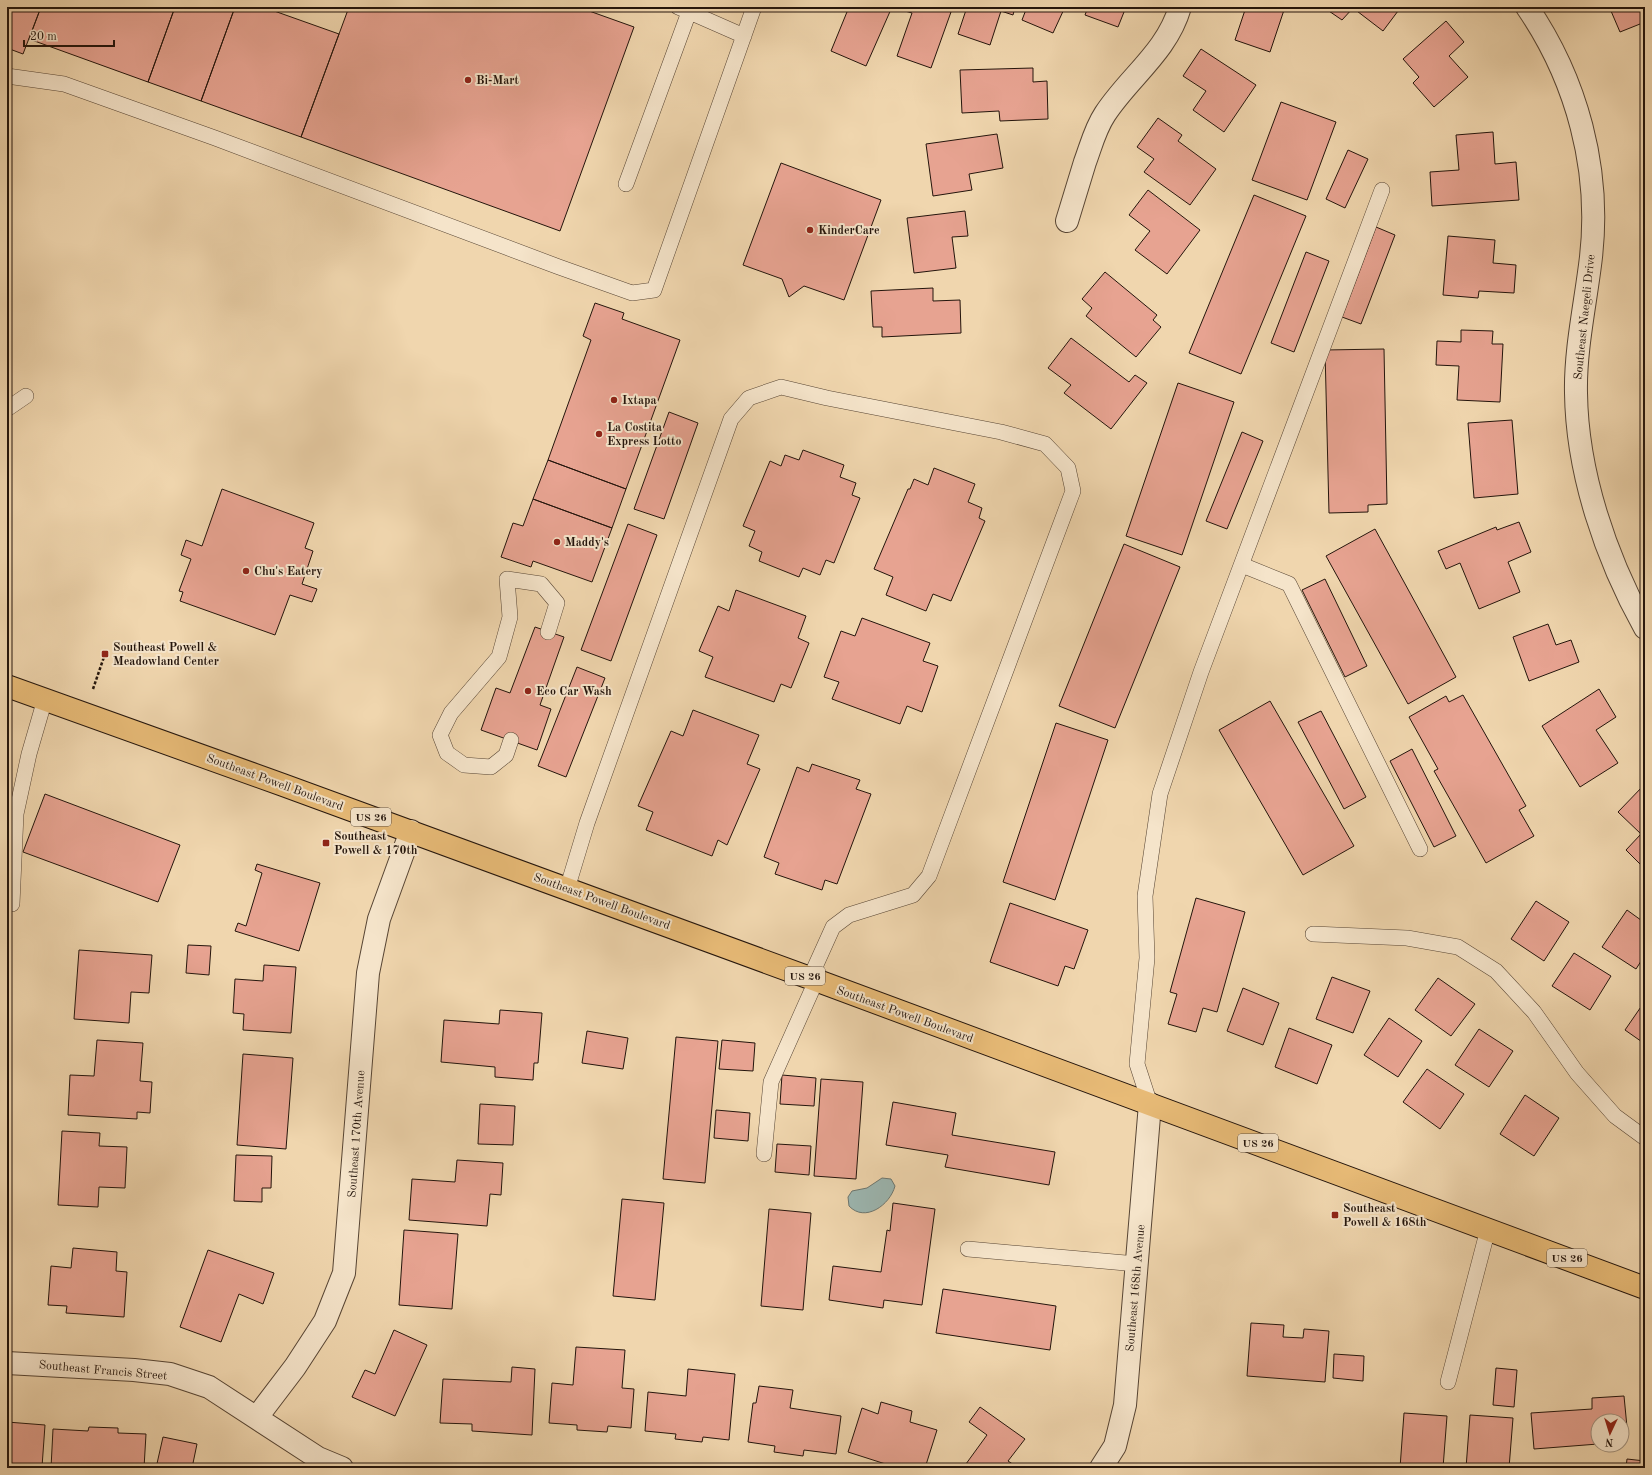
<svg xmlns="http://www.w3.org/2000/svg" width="1652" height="1475" font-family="'Old Standard TT',serif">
	<rect width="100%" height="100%" fill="#f0d6ae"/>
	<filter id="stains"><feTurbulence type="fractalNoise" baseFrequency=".005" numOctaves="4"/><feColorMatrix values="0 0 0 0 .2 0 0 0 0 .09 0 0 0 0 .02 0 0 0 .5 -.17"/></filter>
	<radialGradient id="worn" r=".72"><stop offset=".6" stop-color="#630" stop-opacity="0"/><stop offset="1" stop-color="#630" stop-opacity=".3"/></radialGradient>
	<!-- water -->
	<path fill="#9cb7b2" stroke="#6c7670" d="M882,1178L891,1179L895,1186C890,1205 865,1223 849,1206L848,1197L852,1191L867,1188Z"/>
	<!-- building -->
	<path fill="#e7a391" stroke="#24150c" d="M7,7H41L23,54L7,48Z
		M41,7H175L148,82L29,39Z
		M175,7H235L201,101L148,82Z
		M235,7H263L339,34L301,137L201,101Z
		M349,7H578L634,27L560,231L301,137Z
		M849,7H892L866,66L831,51Z
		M906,7H942L941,9L951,12L931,68L897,56L912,13L905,11Z
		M967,7H1015L1013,15L1001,11L990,45L958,34Z
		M1027,7H1065L1053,33L1022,20Z
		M1088,7H1126L1118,27L1085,15Z
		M1246,7H1285L1270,52L1235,40Z
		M1327,7H1401L1383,31L1353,8L1342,20L1326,9Z
		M1619,7H1645V22L1620,32L1611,11Z
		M1446,21L1464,42L1449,56L1468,77L1434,107L1413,83L1419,77L1403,59Z
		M1201,49L1256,85L1224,132L1193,110L1206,91L1183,76Z
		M1033,68V82L1047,81L1048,119L1000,121L999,111L962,113L960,70Z
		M1642,83H1645V132Z
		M1281,102L1336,122L1307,200L1252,180Z
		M1158,118L1182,135L1178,141L1216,169L1190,205L1144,172L1154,159L1137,147Z
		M1493,132L1495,164L1516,162L1519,200L1432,206L1430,172L1459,170L1456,135Z
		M997,134L1003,168L969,174L972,190L933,196L926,144Z
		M1348,150L1368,159L1345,208L1326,199Z
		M781,163L881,200L844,300L804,286L789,297L782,279L743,265Z
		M1148,190L1200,230L1167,274L1135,250L1150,231L1129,215Z
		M1254,195L1306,216L1241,374L1189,353Z
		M965,211L968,236L952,237L956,268L914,273L907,218Z
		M1376,227L1395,235L1361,324L1342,317Z
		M1448,236L1495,240L1493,263L1516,265L1514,293L1479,291L1478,298L1443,295Z
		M1306,252L1329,261L1294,352L1271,343Z
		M1105,272L1157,315L1153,320L1161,327L1136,357L1086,316L1092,308L1082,299Z
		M933,288V301L960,300L961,333L882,337V327H873L871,291Z
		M595,303L624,313L622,319L680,340L626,489L548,460L591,340L583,336Z
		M1461,330L1493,331L1492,344H1503L1500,402L1457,400L1459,366L1436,365L1437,341L1461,342Z
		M1071,338L1129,382L1135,375L1147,383L1111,429L1064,393L1071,385L1048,368Z
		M1384,349L1387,504L1368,505V512L1329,513L1325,350Z
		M1178,383L1234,402L1182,555L1126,536Z
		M669,412L698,423L664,519L634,509Z
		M1512,420L1518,494L1474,498L1468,423Z
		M1242,432L1263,441L1227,529L1206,521Z
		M803,450L844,465L840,477L856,483L852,495L860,498L834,563L826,560L820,575L803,568L799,577L759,561L762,552L749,546L755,531L743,526L770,461L781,466L785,455L799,460Z
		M548,460L626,489L612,528L533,499Z
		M934,468L975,484L968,502L982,508L979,518L985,521L951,601L933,594L926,611L886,595L893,577L874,569L908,489H910L914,479L928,485Z
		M222,489L314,523L305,548L313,551L302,584L317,589L312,602L290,595L275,635L180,601L183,592L179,591L191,559L181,555L186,540L202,546Z
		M533,499L612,528L592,582L533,561L531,567L501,557L513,523L523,526Z
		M1519,522L1531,552L1508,562L1520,592L1479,609L1460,563L1446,569L1438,551L1496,527L1497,530Z
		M628,524L657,535L611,661L581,650Z
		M1375,529L1456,677L1408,704L1326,556Z
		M1124,544L1180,567L1115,728L1059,706Z
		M1325,579L1367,666L1345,677L1302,590Z
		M736,590L806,616L798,638L809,643L791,688L781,684L774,702L705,677L713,657L699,651L718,606L729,611Z
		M862,618L930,643L923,661L938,666L922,712L907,706L900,724L832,699L839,682L824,677L841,631L855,636Z
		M1548,624L1556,645L1571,640L1579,662L1529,681L1513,637Z
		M535,627L564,637L540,705L551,709L537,750L481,730L496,688L510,693Z
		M577,667L605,678L566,777L538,766Z
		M1599,689L1616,717L1596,730L1618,763L1580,787L1542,726Z
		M1463,695L1526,806L1519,810L1534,836L1486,863L1434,771L1438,769L1409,717L1446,696L1449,702Z
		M1270,701L1354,846L1303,875L1219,730Z
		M693,710L759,735L747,764L760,769L727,845L718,840L712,856L646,830L653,812L638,806L671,731L683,736Z
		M1321,711L1366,797L1344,809L1298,722Z
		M1056,723L1108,740L1055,900L1003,882Z
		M1412,749L1456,836L1434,847L1390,761Z
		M812,764L860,780L856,789L871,794L837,884L825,880L822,890L775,874L779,863L764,857L797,767L809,772Z
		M1644,785H1645V869L1626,850L1641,834L1618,812Z
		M45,794L180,845L158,902L23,852Z
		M257,864L320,883L299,951L235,931L238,923L246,926L262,873L255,870Z
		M1196,898L1245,912L1217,1012L1203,1008L1196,1032L1168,1024L1177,994L1170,992Z
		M1536,901L1569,922L1544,961L1511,939Z
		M1010,903L1088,930L1074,969L1065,966L1058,986L990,962Z
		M1627,910L1645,923V955L1636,969L1602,947Z
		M188,945L211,946L209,975L186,973Z
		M79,950L152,955L149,993L131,992L129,1023L74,1019Z
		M1574,953L1611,976L1590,1010L1552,986Z
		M264,965L296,967L291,1033L243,1030L244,1014L233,1013L235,979L263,981Z
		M1332,977L1370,991L1353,1033L1316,1019Z
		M1438,978L1475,1004L1451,1036L1415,1010Z
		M1243,988L1279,1003L1263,1045L1227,1031Z
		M1645,1001V1044L1625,1030Z
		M500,1010L542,1013L538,1063H534L533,1080L495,1077V1067L441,1062L444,1020L499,1024Z
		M1389,1018L1422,1041L1398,1077L1364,1055Z
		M1289,1028L1332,1045L1317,1084L1275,1067Z
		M1479,1029L1513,1051L1489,1087L1455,1065Z
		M587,1031L628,1038L623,1069L582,1063Z
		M676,1037L718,1041L705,1183L663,1179Z
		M97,1040L143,1043L140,1081L152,1082L150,1113L137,1112V1119L68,1115L70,1075L94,1076Z
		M722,1040L755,1043L753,1071L719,1069Z
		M243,1054L293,1058L286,1149L237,1145Z
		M1427,1069L1464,1094L1440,1129L1403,1102Z
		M782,1075L816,1078L814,1106L780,1104Z
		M821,1079L863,1082L856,1179L814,1176Z
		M1525,1095L1559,1118L1534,1156L1500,1134Z
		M893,1102L956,1113L952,1135L1055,1152L1049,1185L945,1167L948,1155L886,1145Z
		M480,1104L515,1106L513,1145L478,1144Z
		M716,1110L750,1113L748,1141L714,1138Z
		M62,1131L100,1133L99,1146L127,1147L125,1188L99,1187L98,1207L58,1205Z
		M777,1144L811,1146L809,1175L775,1172Z
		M236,1155L272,1156L271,1188H262V1202L234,1201Z
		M457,1160L503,1163L501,1195L490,1194L487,1226L409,1220L412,1179L455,1182Z
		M622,1199L664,1203L655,1300L613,1296Z
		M893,1203L935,1209L922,1305L884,1300L883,1308L829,1300L833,1266L881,1272L887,1230L890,1231Z
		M769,1209L811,1213L803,1310L761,1306Z
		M404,1230L458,1234L452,1309L399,1305Z
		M73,1248L117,1252L116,1271L127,1272L124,1317L66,1313L67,1306L48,1305L51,1266L71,1268Z
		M208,1250L274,1273L263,1304L239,1294L221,1342L180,1327Z
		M943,1289L1056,1306L1050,1350L936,1333Z
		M1251,1323L1284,1325L1283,1337L1303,1338L1304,1329L1329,1331L1325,1382L1247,1376Z
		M394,1330L427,1345L395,1416L352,1397L365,1370L375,1374Z
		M576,1347L625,1350L622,1388L634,1389L631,1428L608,1426L607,1432L577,1430V1425L549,1423L552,1383L573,1385Z
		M1334,1354L1364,1356L1363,1381L1333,1378Z
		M512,1367L535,1369L532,1435L472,1431V1424L440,1423L443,1379L511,1382Z
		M1496,1368L1517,1370L1514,1407L1493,1405Z
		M688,1369L735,1374L729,1440L703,1437L702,1442L675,1439L676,1434L645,1431L648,1392L686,1396Z
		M759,1386L793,1390L790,1408L841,1416L836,1454L804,1450L803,1456L774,1452L775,1446L748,1442L753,1403H756Z
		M1624,1396L1627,1427L1622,1428V1421H1598V1444L1534,1449L1531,1413L1592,1409V1398Z
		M881,1402L912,1411L910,1422L937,1430L925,1468H898L848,1452L862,1408L878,1414Z
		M980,1407L1025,1439L1008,1461L1014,1465L1012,1468H963L987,1435L969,1422Z
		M1404,1413L1447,1416L1443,1468H1400Z
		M1470,1415L1513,1418L1509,1468H1466Z
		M7,1422L45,1425L42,1467L7,1468Z
		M89,1427L118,1428V1433L146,1434L144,1468H51L53,1429L88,1431Z
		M163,1437L197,1444L192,1468H156Z
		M1627,1459L1645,1461V1468H1626Z"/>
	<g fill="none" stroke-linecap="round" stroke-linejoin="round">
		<!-- service casing -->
		<g stroke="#574534" stroke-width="16">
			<path id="service" d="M678,7L744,36
				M7,76L64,84L215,138L559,267L632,293L654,290L754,7
				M626,184L689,12
				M7,409L26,396
				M1242,565L1289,584L1420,849
				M511,740L506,755L491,767L464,765L447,753L440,735L451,713L499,657L510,617L507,579L541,584L557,603L548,632
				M567,889L587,823L731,419L749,398L781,387L827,398L1001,432L1045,444L1068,468L1073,491L929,876L913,895L849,915L833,927L810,978
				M12,904L16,814L29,754L45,699
				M1313,934L1407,938L1458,947L1496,971L1534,1012L1577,1073L1615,1116L1645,1138
				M1150,1104L1137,1064L1147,958L1145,896L1160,794L1201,672L1382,190
				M764,1154L771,1082L816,981
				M968,1249L1137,1264
				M1448,1382L1488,1229"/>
		</g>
		<!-- minor casing -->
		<g stroke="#574534" stroke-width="24">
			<path id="minor" d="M1527,7C1577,80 1601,169 1591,257C1586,301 1575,349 1576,393C1577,473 1606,558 1645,628
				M1067,221C1073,201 1079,182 1085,162C1091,146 1095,129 1105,114C1129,77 1167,52 1180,7
				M7,1363L134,1370L170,1374L209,1387L318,1458L342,1468
				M257,1417L295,1367L325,1321L344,1273L368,973L379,919L411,831
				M1101,1468L1115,1446L1125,1405L1150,1104"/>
		</g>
		<!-- primary casing -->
		<g stroke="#24150c" stroke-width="24">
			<path id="primary" d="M7,686L283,785L810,978L1645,1288"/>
		</g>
		<!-- path -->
		<path stroke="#24150c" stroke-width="2.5" stroke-dasharray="3 2" stroke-linecap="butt" d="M93,689L105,654"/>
		<!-- service -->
		<use href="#service" stroke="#f5e4ca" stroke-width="15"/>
		<!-- minor -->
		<use href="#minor" stroke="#f5e4ca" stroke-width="22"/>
		<!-- primary -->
		<use href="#primary" stroke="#e8bb77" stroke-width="22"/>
	</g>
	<!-- markers -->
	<g fill="#8f2418" stroke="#f5e4ca" stroke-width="1.5">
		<circle cx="468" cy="80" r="4"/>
		<circle cx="810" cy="230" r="4"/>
		<circle cx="614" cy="400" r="4"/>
		<circle cx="599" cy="434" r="4"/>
		<circle cx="557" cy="542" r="4"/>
		<circle cx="246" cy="571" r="4"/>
		<rect x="101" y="650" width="8" height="8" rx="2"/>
		<circle cx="528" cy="691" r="4"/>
		<rect x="322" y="839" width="8" height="8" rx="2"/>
		<rect x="1331" y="1211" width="8" height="8" rx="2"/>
	</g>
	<g text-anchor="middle" stroke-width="4" stroke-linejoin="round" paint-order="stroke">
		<!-- shield labels -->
		<g fill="#f5e4ca" stroke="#635345" stroke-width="1">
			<rect x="351" y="808" width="40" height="18" rx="3"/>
			<rect x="785" y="967" width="40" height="18" rx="3"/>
			<rect x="1238" y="1134" width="40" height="18" rx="3"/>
			<rect x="1547" y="1249" width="40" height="18" rx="3"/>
		</g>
		<g font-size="11" font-weight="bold" fill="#24150c">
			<text x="371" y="821">US 26</text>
			<text x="805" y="980">US 26</text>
			<text x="1258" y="1147">US 26</text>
			<text x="1567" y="1262">US 26</text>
		</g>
		<!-- poi labels -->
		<g font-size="12" font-weight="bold" fill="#24150c" stroke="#f5e4ca" text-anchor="start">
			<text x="476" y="84">Bi-Mart</text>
			<text x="818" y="234">KinderCare</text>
			<text x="622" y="404">Ixtapa</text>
			<text x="607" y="431">La Costita<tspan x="607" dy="14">Express Lotto</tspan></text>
			<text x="565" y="546">Maddy's</text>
			<text x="254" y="575">Chu's Eatery</text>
			<text x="113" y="651">Southeast Powell &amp;<tspan x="113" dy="14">Meadowland Center</tspan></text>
			<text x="536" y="695">Eco Car Wash</text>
			<text x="334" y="840">Southeast<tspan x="334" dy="14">Powell &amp; 170th</tspan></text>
			<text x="1343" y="1212">Southeast<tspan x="1343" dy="14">Powell &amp; 168th</tspan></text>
		</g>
		<!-- street labels -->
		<g font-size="12" fill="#24150c" stroke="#f5e4ca">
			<text transform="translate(1584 317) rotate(-84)" y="4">Southeast Naegeli Drive</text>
			<text transform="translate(275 782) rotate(20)" y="4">Southeast Powell Boulevard</text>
			<text transform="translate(602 901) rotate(20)" y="4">Southeast Powell Boulevard</text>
			<text transform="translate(905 1014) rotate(20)" y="4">Southeast Powell Boulevard</text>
			<text transform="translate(356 1134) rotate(-86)" y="4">Southeast 170th Avenue</text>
			<text transform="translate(1135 1288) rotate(-85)" y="4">Southeast 168th Avenue</text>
			<text transform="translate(103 1370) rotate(5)" y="4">Southeast Francis Street</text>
		</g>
	</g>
	<!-- margin -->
	<rect width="1652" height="1475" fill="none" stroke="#f0d6ae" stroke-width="24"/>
	<rect x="8" y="8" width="1636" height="1459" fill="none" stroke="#24150c" stroke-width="2"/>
	<rect x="12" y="12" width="1628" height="1451" fill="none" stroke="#24150c"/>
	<!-- north arrow -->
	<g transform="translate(1610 1433) rotate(184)"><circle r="19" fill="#f5e4ca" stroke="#a1917e"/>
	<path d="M0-3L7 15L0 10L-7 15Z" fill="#8f2418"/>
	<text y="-6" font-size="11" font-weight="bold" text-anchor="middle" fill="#24150c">N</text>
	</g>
	<!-- scale -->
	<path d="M24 40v6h90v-6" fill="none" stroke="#24150c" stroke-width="2"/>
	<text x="30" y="40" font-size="12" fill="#24150c" stroke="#f5e4ca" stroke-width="3" paint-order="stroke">20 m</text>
	<rect width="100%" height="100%" filter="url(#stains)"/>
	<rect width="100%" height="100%" fill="url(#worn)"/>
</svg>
